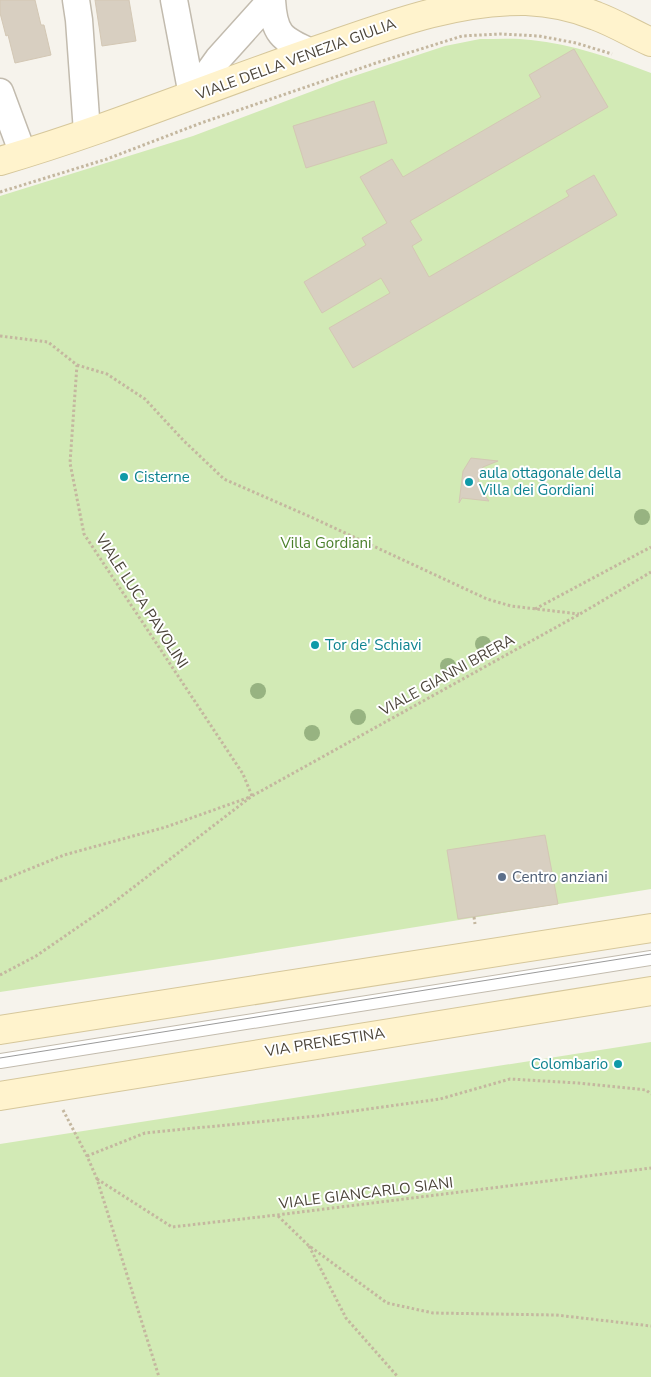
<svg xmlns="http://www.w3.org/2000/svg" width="651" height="1377" font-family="'Nunito Sans',sans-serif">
	<rect width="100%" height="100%" fill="#f6f3ec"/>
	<!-- green -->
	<path fill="#d2eab5" d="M480,39C497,39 514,38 531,40C572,44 612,58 651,73V889L213,960L0,992V196L193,136L342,80L445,46Z
		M651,1042V1377H0V1144Z"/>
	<!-- building -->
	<path fill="#d8cfc1" stroke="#d3c7b4" d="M0,0H35L41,25H44L51,55L15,63L8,35L6,36L0,13Z
		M95,0H129L136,41L102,46Z
		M574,49L608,107L410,221L422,240L412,246L429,277L569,196L566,191L594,175L617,215L353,368L329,328L390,293L381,278L322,313L304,282L366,245L362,238L387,223L360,177L392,159L403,177L541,97L529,75Z
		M374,101L387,143L306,168L293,126Z
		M471,458L498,461L483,467L478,475L479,488L489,501L462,498L459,503L463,471Z
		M545,835L558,904L458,919L447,850Z"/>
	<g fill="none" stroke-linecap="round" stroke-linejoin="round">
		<!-- lane casing -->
		<g stroke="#c2bbae" stroke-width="16">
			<path id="lane" d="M0,1061L651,958"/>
		</g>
		<!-- street casing -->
		<g stroke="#c2bbae" stroke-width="29">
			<path id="street" d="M76,0L79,20L87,132
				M174,0L192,95
				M272,0C274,34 281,39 311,52
				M0,92L23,154
				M192,95L218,59L271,0"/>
		</g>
		<!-- secondary casing -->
		<g stroke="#d6c79b" stroke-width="30">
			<path id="secondary" d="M0,161C113,128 221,82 332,45C395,23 458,0 526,1C550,2 574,7 596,16C615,23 633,34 651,42
				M0,1030L651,928
				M0,1096L651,991"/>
		</g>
		<!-- path -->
		<path stroke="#c4b79f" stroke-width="3" stroke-dasharray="2.5 2.5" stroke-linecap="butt" d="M0,192L107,159L201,123L376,63L462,36L500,34L539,36L576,43L612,54
			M0,336L48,342L77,365L70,463L84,534L243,774L252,796
			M77,365L107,374L145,399L183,440L224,479L313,518L487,599L511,606L579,614
			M535,609L651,547
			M0,881L64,855L166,827L250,797
			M474,917L475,924
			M0,975L36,956L113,903L252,796L580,614L651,572
			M63,1110L87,1156L97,1179L159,1377
			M87,1156L145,1133L318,1116L440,1099L510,1079L578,1083L646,1090L651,1094
			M97,1179L172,1227L277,1215L651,1168
			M278,1216L308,1245L387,1303L433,1313L556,1315L651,1326
			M309,1246L346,1318L398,1377"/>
		<!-- lane -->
		<use href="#lane" stroke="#fff" stroke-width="14"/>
		<!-- street -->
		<use href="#street" stroke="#fff" stroke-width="26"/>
		<!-- secondary -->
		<use href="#secondary" stroke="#fff3cd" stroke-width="28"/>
		<!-- tram -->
		<path stroke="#9a9a9a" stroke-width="1" d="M0,1058L651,954"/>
	</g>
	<!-- trees -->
	<g fill="#97b381">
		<circle cx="642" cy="517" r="8"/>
		<circle cx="483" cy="644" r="8"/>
		<circle cx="448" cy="666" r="8"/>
		<circle cx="258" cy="691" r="8"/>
		<circle cx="358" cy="717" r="8"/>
		<circle cx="312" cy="733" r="8"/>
	</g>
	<!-- markers -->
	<g fill="#0f9aa8" stroke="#fff" stroke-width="2">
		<circle cx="124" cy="477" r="5"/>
		<circle cx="469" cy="482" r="5"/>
		<circle cx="315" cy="645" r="5"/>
		<circle cx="618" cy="1064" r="5"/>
	</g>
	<circle fill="#5c6f8a" stroke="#fff" stroke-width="2" cx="502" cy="877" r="5"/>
	<g text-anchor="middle" stroke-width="4" stroke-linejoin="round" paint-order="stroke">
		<!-- street labels -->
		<g font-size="15" fill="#4b4439" stroke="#fff">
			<text transform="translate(296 59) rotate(-20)" y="5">VIALE DELLA VENEZIA GIULIA</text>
			<text transform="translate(142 601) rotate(57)" y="5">VIALE LUCA PAVOLINI</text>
			<text transform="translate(447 675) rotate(-29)" y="5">VIALE GIANNI BRERA</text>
			<text transform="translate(325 1042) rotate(-9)" y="5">VIA PRENESTINA</text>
			<text transform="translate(366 1193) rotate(-7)" y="5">VIALE GIANCARLO SIANI</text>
		</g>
		<!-- culture labels -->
		<g font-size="15" fill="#0d838f" stroke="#fff" text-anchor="start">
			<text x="479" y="478">aula ottagonale della<tspan x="479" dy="17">Villa dei Gordiani</tspan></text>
			<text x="134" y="482">Cisterne</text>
			<text x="325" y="650">Tor de' Schiavi</text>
			<text x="608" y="1069" text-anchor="end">Colombario</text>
		</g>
		<!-- park labels -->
		<g font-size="15" fill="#4a7f2a" stroke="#fff">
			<text x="326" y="548">Villa Gordiani</text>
		</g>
		<!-- service labels -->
		<g font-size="15" fill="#4e5e75" stroke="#fff" text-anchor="start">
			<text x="512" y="882">Centro anziani</text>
		</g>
	</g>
</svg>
